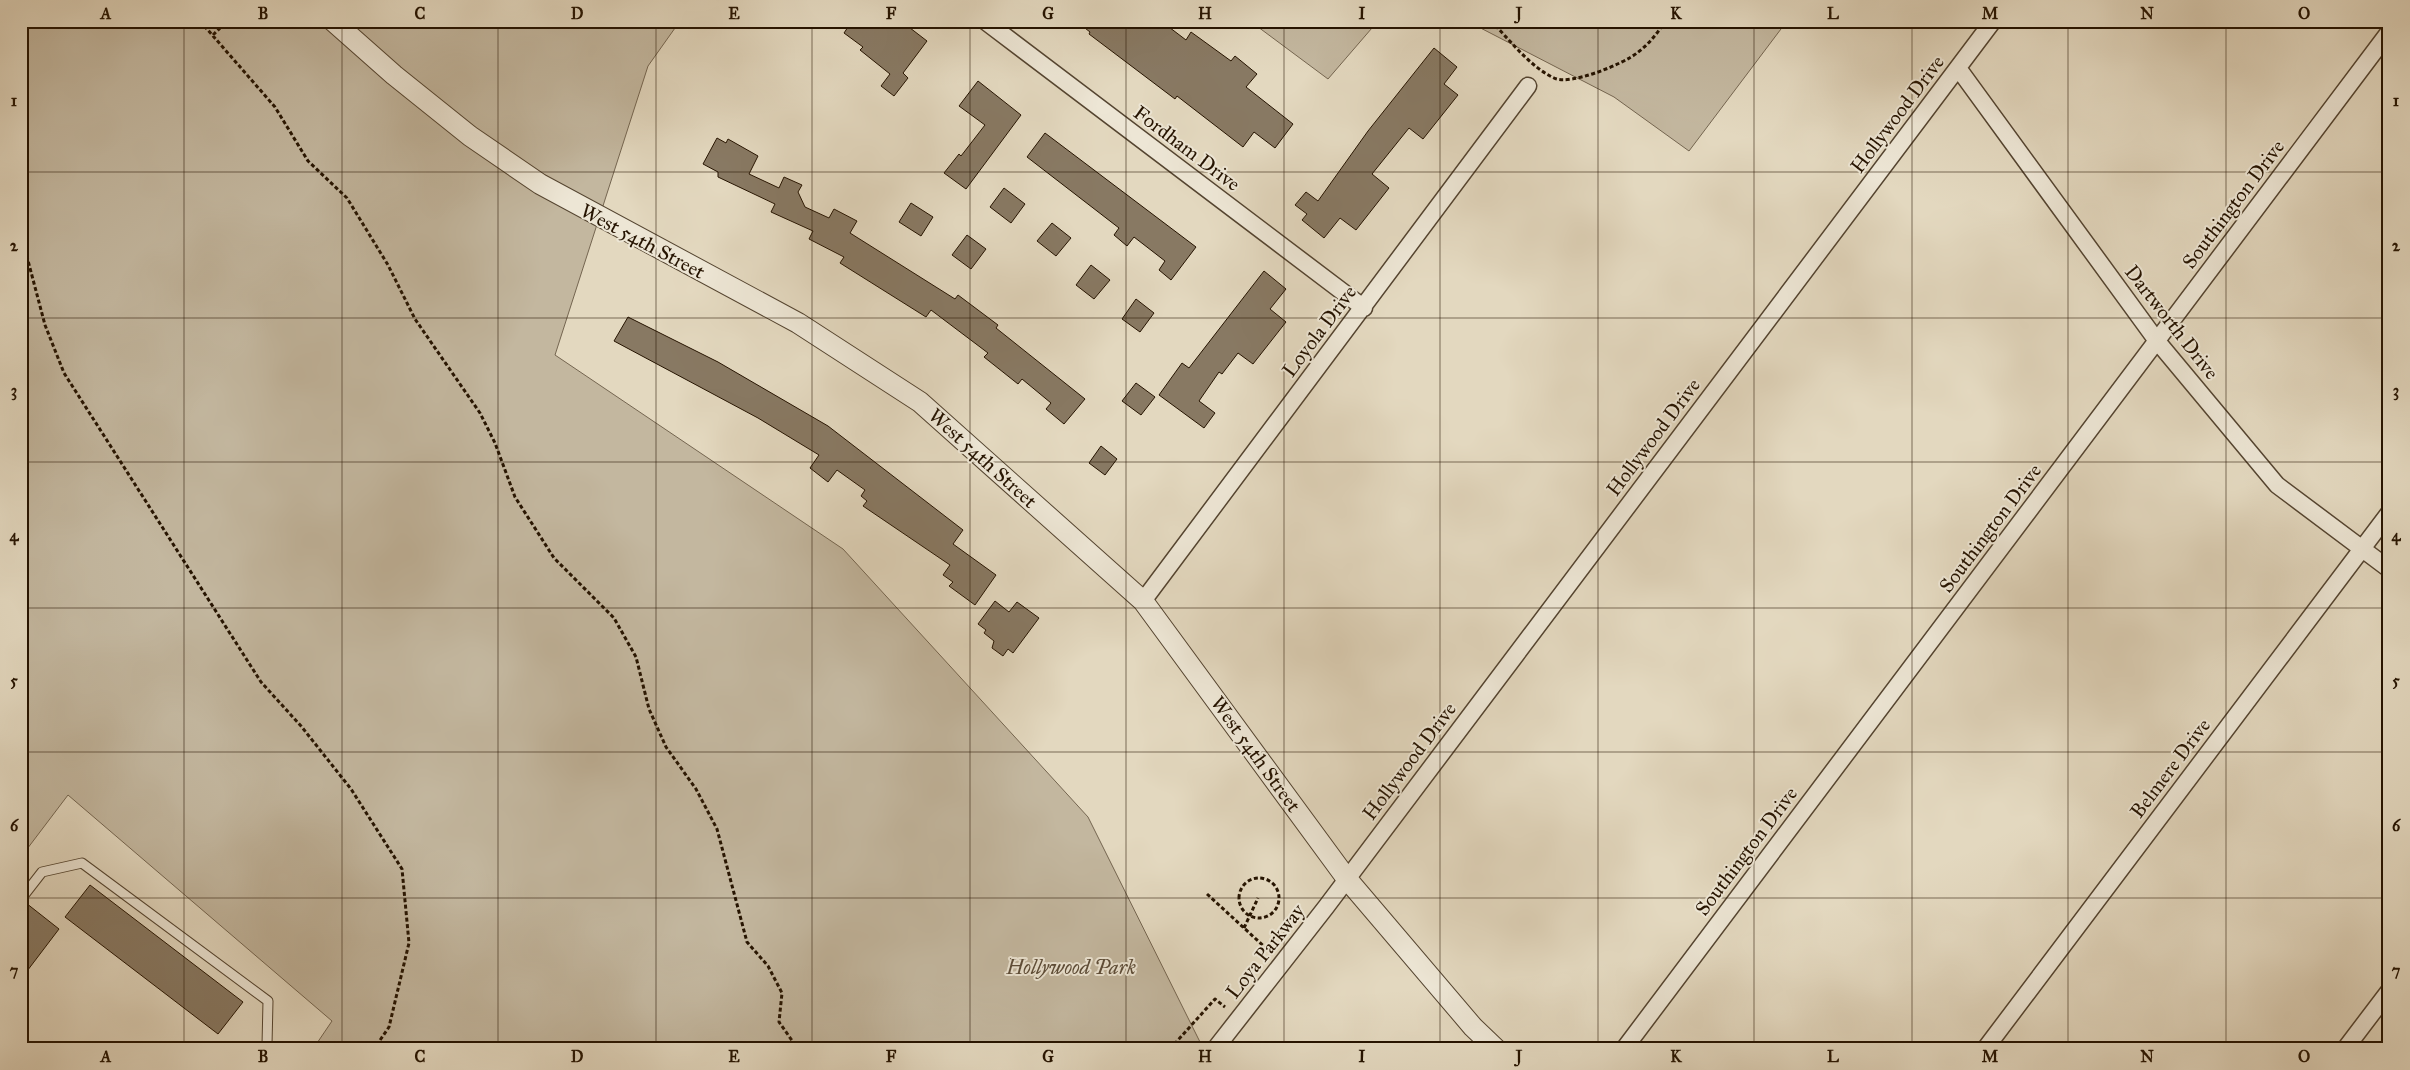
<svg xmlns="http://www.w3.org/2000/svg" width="2410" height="1070" font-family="'IM FELL Great Primer',serif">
	<rect width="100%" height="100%" fill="#e3d8bf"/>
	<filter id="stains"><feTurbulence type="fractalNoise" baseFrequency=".004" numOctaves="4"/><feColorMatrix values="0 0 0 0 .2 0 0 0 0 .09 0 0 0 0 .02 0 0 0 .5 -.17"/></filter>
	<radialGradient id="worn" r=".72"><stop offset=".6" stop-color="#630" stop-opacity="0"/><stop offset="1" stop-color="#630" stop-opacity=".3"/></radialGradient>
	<!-- green -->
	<path fill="#c3b79f" stroke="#746550" d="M21,21H680L648,66L555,355L843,549L1088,817L1202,1046L1200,1049H313L332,1021L68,795L21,857Z
		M1250,21H1378L1328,79Z
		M1467,21H1787L1689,151L1614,97Z"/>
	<!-- building -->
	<path fill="#887963" stroke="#251300" d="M852,21H901L927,41L903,73L908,78L894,96L881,86L890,74L860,50L863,47L844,33Z
		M1076,21H1161L1186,40L1191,32L1231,61L1235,56L1257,74L1246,87L1293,124L1275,148L1254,132L1243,147L1177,96L1175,99L1134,68L1089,34L1090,32Z
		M1434,48L1457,67L1444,84L1458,95L1423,139L1409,128L1372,174L1389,188L1356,230L1340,218L1324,238L1302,220L1307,214L1295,205L1306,192L1318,201L1368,131Z
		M978,81L1021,115L966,189L944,173L959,154L961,156L985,125L959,106Z
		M1045,133L1196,247L1171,280L1159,270L1165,261L1134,237L1127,246L1114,235L1119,228L1027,157Z
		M717,138L726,143L728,139L758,156L749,174L779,188L784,177L802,185L798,192L805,207L829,218L834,209L857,221L850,233L955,299L958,295L998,325L996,328L1085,399L1064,424L1046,409L1051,403L1022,379L1018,384L984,357L988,353L931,310L926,317L840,263L844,257L809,239L813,231L771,212L775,204L718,177V172L703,164Z
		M1004,188L1025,204L1011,223L990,207Z
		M911,203L933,217L921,236L899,222Z
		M1052,223L1071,238L1056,256L1037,241Z
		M967,235L986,249L971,269L952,255Z
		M1091,265L1110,280L1094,299L1076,285Z
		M1264,271L1286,289L1270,309L1286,322L1253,364L1238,353L1222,374L1219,372L1199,401L1215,413L1204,428L1159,395L1182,363L1189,368Z
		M1136,299L1154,313L1140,332L1122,319Z
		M628,317L718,362L828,426L963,530L953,544L996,575L975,605L949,586L953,582L943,575L950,565L863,506L867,501L861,496L865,490L837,470L828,482L810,468L819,455L758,418L614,341Z
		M1136,383L1155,397L1141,415L1122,401Z
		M1101,446L1117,459L1105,475L1089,463Z
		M995,601L1009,612L1017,602L1039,618L1013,653L1008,649L1003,656L992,648L994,641L984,633L986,630L978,624Z
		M90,885L243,1002L218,1034L65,917Z
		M26,903L59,929L21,979V905Z"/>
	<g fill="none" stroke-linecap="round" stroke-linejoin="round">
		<!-- service casing -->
		<g stroke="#544430" stroke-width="11">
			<path id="service" d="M21,899L42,872L82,863L268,1001L267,1045L265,1049"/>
		</g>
		<!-- minor casing -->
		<g stroke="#544430" stroke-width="19">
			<path id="minor" d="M985,21L1364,308
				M1958,68L2157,341L2277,485L2389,569
				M1143,601L1528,86
				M1215,1049L1326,907L1993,21
				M1624,1049L2389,32
				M1985,1049L2389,513
				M2345,1049L2389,991"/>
		</g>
		<!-- tertiary casing -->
		<g stroke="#544430" stroke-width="22">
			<path id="tertiary" d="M333,21L394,75L470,136L540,184L798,323L920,402L1143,601L1347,879L1473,1027L1496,1049"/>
		</g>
		<!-- path -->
		<path stroke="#251300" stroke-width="3" stroke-dasharray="4 2.5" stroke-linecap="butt" d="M200,21L275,107L308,161L347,198L388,265L415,319L480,413L495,443L515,497L554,558L614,618L636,657L649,709L666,747L696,789L717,829L747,942L768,966L782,993L779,1022L798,1049
			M1491,21C1510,40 1529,66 1554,78C1570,86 1623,64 1637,53C1649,44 1657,34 1665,21
			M213,35L227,21
			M21,244L26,253L45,325L64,373L261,682L301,726L351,789L402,869L409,943L389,1027L374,1049
			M1239 898a20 20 0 1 1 40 0a20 20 0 1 1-40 0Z
			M1207,894L1269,951
			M1244,928L1258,898
			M1170,1049L1215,999L1225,1007"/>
		<!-- service -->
		<use href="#service" stroke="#ede6d5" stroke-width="9"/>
		<!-- minor -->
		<use href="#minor" stroke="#ede6d5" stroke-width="16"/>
		<!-- tertiary -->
		<use href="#tertiary" stroke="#ede6d5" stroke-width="20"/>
	</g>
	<!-- grid -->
	<path fill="none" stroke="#251300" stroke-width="1" stroke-opacity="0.55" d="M184,21V1049M342,21V1049M498,21V1049M656,21V1049M812,21V1049M970,21V1049M1126,21V1049M1284,21V1049M1440,21V1049M1598,21V1049M1754,21V1049M1912,21V1049M2068,21V1049M2226,21V1049M21,172H2389M21,318H2389M21,462H2389M21,608H2389M21,752H2389M21,898H2389"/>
	<g text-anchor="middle" stroke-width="4" stroke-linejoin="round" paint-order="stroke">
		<!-- street labels -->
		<g font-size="20" fill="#251300" stroke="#ede6d5">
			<text transform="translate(1897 114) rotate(-53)" y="7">Hollywood Drive</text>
			<text transform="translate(1187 148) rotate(37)" y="7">Fordham Drive</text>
			<text transform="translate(2233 204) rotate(-53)" y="7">Southington Drive</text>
			<text transform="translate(643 241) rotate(28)" y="7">West 54th Street</text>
			<text transform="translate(2172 322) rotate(52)" y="7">Dartworth Drive</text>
			<text transform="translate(1319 331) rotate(-53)" y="7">Loyola Drive</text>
			<text transform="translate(1653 437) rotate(-53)" y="7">Hollywood Drive</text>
			<text transform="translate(983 458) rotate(42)" y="7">West 54th Street</text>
			<text transform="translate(1990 528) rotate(-53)" y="7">Southington Drive</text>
			<text transform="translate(1256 754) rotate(54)" y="7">West 54th Street</text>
			<text transform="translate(1409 761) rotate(-53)" y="7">Hollywood Drive</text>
			<text transform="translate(2170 768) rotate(-53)" y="7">Belmere Drive</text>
			<text transform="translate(1746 851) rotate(-53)" y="7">Southington Drive</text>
			<text transform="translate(1265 951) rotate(-52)" y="7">Loya Parkway</text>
		</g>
		<!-- park labels -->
		<g font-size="20" font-style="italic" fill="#5c4c38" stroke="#ede6d5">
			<text x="1071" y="974">Hollywood Park</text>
		</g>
	</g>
	<!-- margin -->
	<rect width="2410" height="1070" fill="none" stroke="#e3d8bf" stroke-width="55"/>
	<rect x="28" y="28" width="2354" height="1014" fill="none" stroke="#251300" stroke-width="2"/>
	<g font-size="16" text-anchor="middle" font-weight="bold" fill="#251300">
		<text x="106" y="19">A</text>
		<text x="263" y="19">B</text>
		<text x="420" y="19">C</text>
		<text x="577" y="19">D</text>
		<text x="734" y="19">E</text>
		<text x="891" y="19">F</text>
		<text x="1048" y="19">G</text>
		<text x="1205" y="19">H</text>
		<text x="1362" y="19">I</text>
		<text x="1519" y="19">J</text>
		<text x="1676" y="19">K</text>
		<text x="1833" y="19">L</text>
		<text x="1990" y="19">M</text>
		<text x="2147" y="19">N</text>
		<text x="2304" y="19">O</text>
		<text x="14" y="106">1</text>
		<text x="2396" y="106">1</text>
		<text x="14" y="251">2</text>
		<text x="2396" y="251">2</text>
		<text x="14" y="396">3</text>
		<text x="2396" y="396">3</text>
		<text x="14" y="541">4</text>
		<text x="2396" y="541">4</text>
		<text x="14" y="686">5</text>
		<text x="2396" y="686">5</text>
		<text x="14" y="831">6</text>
		<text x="2396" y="831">6</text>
		<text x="14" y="976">7</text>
		<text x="2396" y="976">7</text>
		<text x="106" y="1062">A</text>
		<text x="263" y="1062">B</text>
		<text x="420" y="1062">C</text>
		<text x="577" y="1062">D</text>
		<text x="734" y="1062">E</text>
		<text x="891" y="1062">F</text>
		<text x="1048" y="1062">G</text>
		<text x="1205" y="1062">H</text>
		<text x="1362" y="1062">I</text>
		<text x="1519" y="1062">J</text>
		<text x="1676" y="1062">K</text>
		<text x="1833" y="1062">L</text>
		<text x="1990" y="1062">M</text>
		<text x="2147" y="1062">N</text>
		<text x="2304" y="1062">O</text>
	</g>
	<rect width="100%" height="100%" filter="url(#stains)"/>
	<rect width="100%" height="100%" fill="url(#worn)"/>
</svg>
